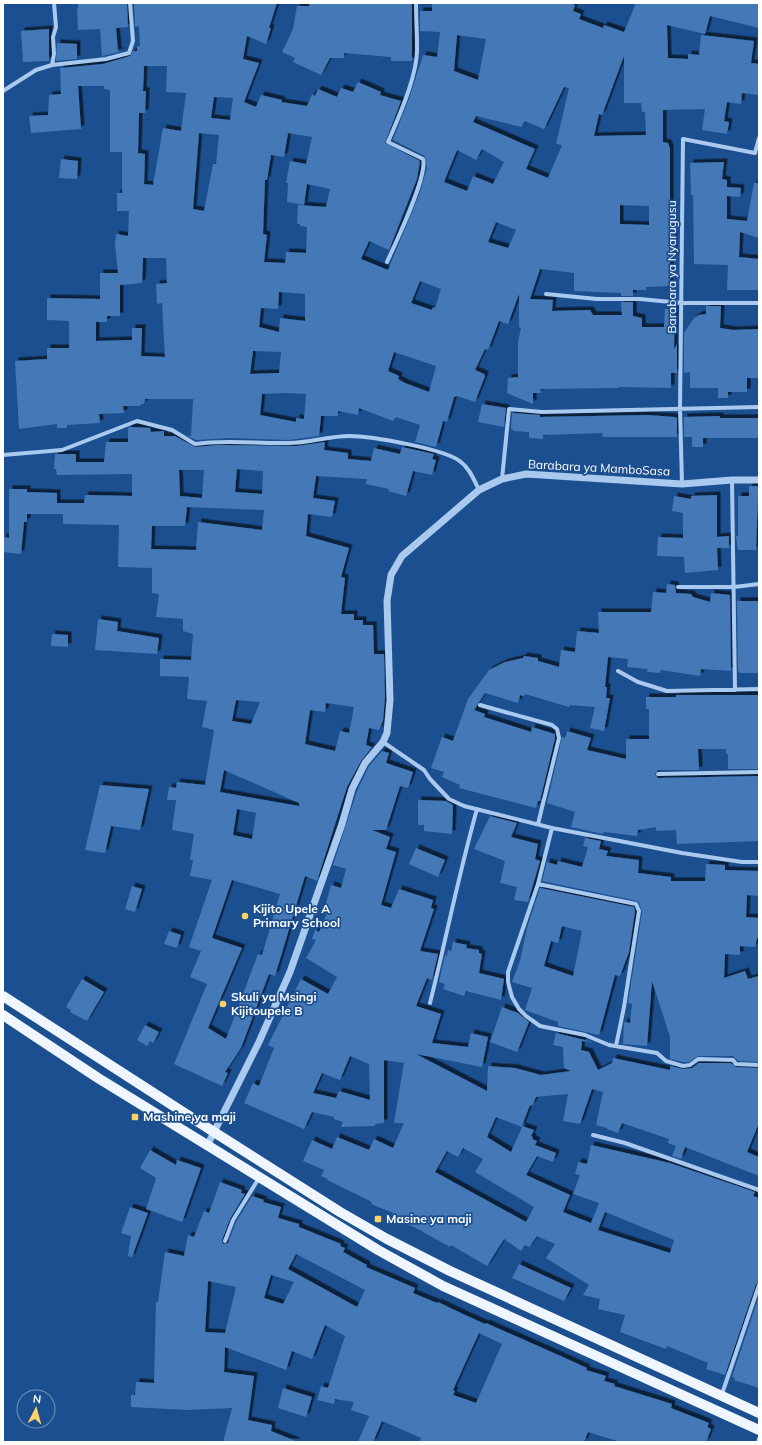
<svg xmlns="http://www.w3.org/2000/svg" width="762" height="1445" font-family="Mulish,sans-serif">
	<defs>
		<filter id="shadow"><feDropShadow dx="3.5" dy="-3.5" stdDeviation="0" flood-color="#0009"/></filter>
	</defs>
	<rect width="100%" height="100%" fill="#1b4f8f"/>
	<!-- building -->
	<path fill="#4478b7" fill-rule="evenodd" filter="url(#shadow)" d="M78,3H127L128,27L116,28L118,51H123L102,56L100,29L78,30L77,9H78Z
		M134,3H277L269,28H271L266,44L247,36L243,59L259,63L244,102L256,107L261,95L282,100L281,102L307,106L312,94L315,96L318,89L337,97L341,88L353,92L358,82L381,92L380,95L401,101L385,143L420,161L417,179L389,250L369,241L361,259L388,270L419,195L427,168L425,156L393,140L410,96L423,55L437,57L440,32L420,31V11H432V3H569L575,5L573,11L581,14L579,19L603,28L604,25L624,32L636,3H759V28L710,16L705,34L667,25L668,58L688,59V54L699,55L701,35L754,41L751,63L759,64V95L742,93L741,104L727,102L724,121L729,122L727,134L702,130L705,109L663,110V142L668,143L670,149V236H674L673,258H670V286L646,287V290H633V296H621V293L574,291V273L540,269L530,299L553,300L552,311L590,310L593,315H622L621,302H633V316L642,318V327H664L665,309H675L674,349L677,344V373H671V388L619,387V388L540,389L541,393H533V404L507,393L508,378L518,377V342L521,328L519,327V294L508,324L499,321L488,350L485,349L475,370L484,374L485,376L475,402L457,396L454,397L447,422L443,421L436,447L415,442L420,425L396,417L393,421L359,408L358,415L338,411V416H321L319,436L289,440L230,438L196,440L188,436H191L193,399H145L144,404H141L140,406H123L124,413L99,414L100,423L67,425V428H57V424L19,429L15,361L47,359V348H69V321L47,320V298L100,299V273H118L115,244L116,234L128,236L129,211H117V193H122V152H110V90L104,89V86H78L81,129L31,133L29,116L48,115L49,95L61,94L60,68L103,64L130,56L133,51H137V46H140L139,26L135,27ZM457,35L486,39L478,80L454,71ZM624,56V103H641L642,112H645L646,135L594,136L599,114L602,115ZM144,66H167L166,92L186,93L181,131L163,128L153,185L144,184L145,154L138,153L139,113H145L146,91H143ZM564,87L569,88L556,144L562,145L548,178L526,169L535,149L473,122L476,116L521,127L525,121L544,129ZM214,97L233,98L230,120L211,118ZM199,133L219,135L216,164H213L204,211L193,209ZM288,133L312,137L306,164L290,161L286,183H288L287,202L304,205L307,184L330,189L326,207L298,205L297,224H300V226L307,227L306,253L286,252L285,263L264,262L267,235L263,234L265,180H267L271,155L284,157ZM482,149L504,162L493,184L473,176L467,191L444,182L457,150L476,160ZM620,205L649,206V225L620,224ZM496,222L516,230L508,248L488,242ZM143,258H166L167,283L156,284L157,304L162,303L165,357L141,356L142,328H132V340L96,341V322H107V316H120V285L142,283ZM420,281L441,289L435,308L433,307L432,310L411,303ZM279,292L305,294V321L280,318L279,332L259,327L261,308L278,309ZM253,351L281,352L279,373L250,374ZM394,352L436,366L429,392L405,383L398,379L399,376L388,371ZM285,393L306,394L304,419L296,418V422L260,415L262,394Z
		M309,3H412V61H391V57L344,53V58H330L321,75L293,62L295,58L282,52L293,29L297,6H309Z
		M49,29V61L23,62L21,31Z
		M57,43L77,44V59L56,61Z
		M61,159L78,161L77,179L59,178Z
		M724,162L722,179L727,180V187L741,188L740,197L727,196V219L747,221L754,183H759V238L740,232L739,257L759,259L758,290H727L728,265L694,264L693,195H691L690,163Z
		M706,306H721L720,328L733,330L759,329V378H747V392H728V398H718V388H690V372L684,373V333L694,318L699,315L706,314Z
		M482,404L506,408L504,427L478,422Z
		M512,413L540,415V417L648,415L674,417L677,418V437H602L603,433L543,435V439L529,438V432L514,431L511,428Z
		M720,416V418H759V438H703V447H692V437H684V417Z
		M131,427L150,428L151,432L164,431V436H175L195,447L219,445L297,446L325,442L324,450L348,453V459L371,461L374,448L400,454L402,447L434,454L432,459L436,460L432,475L413,471L406,496L388,491L389,489L366,484L367,479L316,476L313,498L335,501L332,517L308,514L306,536L349,548L341,577L345,578L341,614H354V620H363V625H373L374,654H384L385,697L383,721L379,730L369,728L366,745L372,747L361,761L347,787L317,881L305,876L275,976L269,974L241,1048L225,1072L228,1073L222,1086L174,1064L207,984L190,977L201,951L189,947L212,880L190,876L193,860H190L194,834L172,830L176,800H167L169,787L176,788L177,782L205,785L214,730L202,727L207,701L187,699L189,677L160,676V659L191,660L193,634L183,631V619L156,617L159,594L152,593V568L118,567L119,525L63,524V514H27V522H24L21,554L3,552V537L9,538V489H27V492L57,493V503H84L85,495H89L132,496V474L57,475L56,469H54L55,454H76V462H104L106,442H128V428ZM237,469L263,471L262,494L235,492ZM179,470H204L202,498L180,496ZM187,507L264,510L262,530L198,522L196,550L151,549L152,526H185ZM236,700L260,702L251,724L232,721ZM326,703L354,707L349,733L340,731L335,751L305,744L310,710L325,712ZM224,770L299,803V806L220,792ZM237,809L256,813L252,839L233,835ZM232,880L280,894L262,955L258,954L226,1039L208,1028L242,948L212,938Z
		M749,486H759V496H751H758L756,550H738L736,536H738V496H749Z
		M717,495V537L729,536V548H717L718,570L685,573L684,557L657,556L658,537L683,538V513L672,511L674,496L691,499V496Z
		M667,584L675,585L676,593L691,594L693,597L710,602L711,593L730,595L731,671L701,669L700,676L661,670L660,673L647,672L648,669L627,667L628,659L608,657L605,687H607L606,698H610L604,731L590,728L595,707L570,705L569,707L525,694L524,696L520,695L518,703L485,693L474,710L485,714L484,717L531,732L532,727L555,734V738L540,801H538L536,808L459,788L460,785L442,777L444,772L431,768L442,737L453,741L468,699L489,670L505,662L523,658L524,656L538,658V661L559,667L561,650L575,652L577,631L599,633L598,612H651L653,592L666,593Z
		M737,601H759V673H740L738,671Z
		M98,619L118,622L117,631L159,638L157,654L95,650Z
		M52,634L68,635V647L51,646Z
		M676,695H759V769H728V754H726V749H698L699,770H658L655,774L658,778L759,776V841L677,844L676,830L656,831V827L638,830L637,836L604,832L603,834L571,827L575,812L547,803L562,737L565,738L567,731L591,738L587,750L626,759V739H649V709H646V697H676Z
		M382,751L389,753L386,763L413,772L408,788L400,786L386,830H372L390,837L386,849L396,852L381,905L391,908L399,889L433,900L431,908L434,909L420,951L438,954L432,980L427,978L416,1006L441,1014L432,1043L468,1047L471,1033L488,1037L482,1067L416,1054L487,1091L488,1066L515,1068L541,1075L571,1071L564,1068L563,1047L553,1045L556,1033L593,1042L582,1041L581,1050L589,1052L598,1070L612,1063L613,1058L670,1070V1066L683,1069L692,1068L699,1063H731L736,1067L759,1068V1123L747,1152L759,1157V1176L685,1147L681,1159L672,1156L676,1146L668,1143L669,1139L622,1123L618,1133L607,1129V1128L596,1125L603,1092L592,1089L580,1124L563,1121L568,1094L536,1097L532,1106L530,1105L522,1126L534,1130L531,1136L533,1137L532,1139L537,1141L535,1145L556,1153L553,1162L537,1156L526,1175L570,1195L563,1212L591,1223L599,1203L573,1194L580,1175L575,1174L578,1162L587,1164L591,1145L670,1163L755,1192L753,1196L759,1198V1282L756,1284L725,1375L706,1369L708,1363L667,1346L666,1349L620,1332L625,1315L598,1309L600,1299L583,1295L589,1285L546,1258L555,1244L537,1236L529,1247L525,1245L521,1251L504,1239L487,1266L451,1245L450,1247L416,1228L391,1217L393,1213L371,1204L372,1202L327,1180L328,1179L321,1176L324,1170L303,1161L312,1140L332,1149L337,1137L369,1150L374,1139L393,1148L404,1123H394L404,1063L384,1060V1123L375,1124V1126L341,1127L343,1122L334,1119V1117L312,1112L304,1129L244,1103L253,1083L259,1086L274,1048L268,1045L301,979L328,994L337,977L306,958L316,940L312,939L315,930L319,932L329,908L325,907L331,885L341,888L346,869L333,865L357,791L369,766ZM350,1056L369,1064L370,1100L339,1091L336,1098L313,1093L322,1073L340,1080ZM496,1117L522,1127L511,1152L487,1137ZM463,1148L483,1159L475,1172L534,1207L526,1222L435,1172L447,1151L458,1157ZM605,1212L674,1240L670,1253L598,1230Z
		M100,785L149,789L140,830L111,826L105,853L85,850Z
		M418,800L446,801L453,805L452,834L424,831V825H418Z
		M490,816L517,823L511,837L538,844L535,859L540,861L528,902L514,900L517,887L500,883L505,861L474,849Z
		M585,838L601,841L599,849L608,851L606,856L639,860L638,873L671,877V881H705L706,864L725,865V870L759,871V896L747,895L746,917L759,918V938H757L755,947L740,946V955L725,954L724,978L745,971L748,979L759,976V1062L738,1061L733,1056H698L689,1062H683L670,1059V1037L652,981L647,1046L623,1044L624,1022L630,1023L632,1004L628,1003L642,912L639,903L637,901L542,881L547,862L557,865L558,861L582,867L588,847L583,846Z
		M416,848L445,860L438,877L409,864Z
		M132,886L142,889L135,912L125,909Z
		M540,888L634,907L635,911L629,952L620,976L615,975L599,1035L558,1026V1022L525,1010L532,988L512,982L520,961L527,928ZM562,926L582,931L573,976L544,966L551,941L558,943Z
		M169,931L181,935L177,948L164,944Z
		M453,942L467,945L466,948L479,950V953L482,954L479,973L504,979L501,1000L466,991L464,996L443,989L445,984L439,982L445,955L447,956L448,950L451,951Z
		M82,979L104,992L87,1021L70,1012L71,1010L66,1007Z
		M502,1007L518,1013L529,1022L517,1052L490,1042Z
		M145,1025L159,1032L153,1043L150,1041L147,1046L137,1040Z
		M150,1150L176,1165L177,1160L201,1168L182,1222L146,1209L156,1178L140,1168Z
		M220,1182L242,1190L241,1193L245,1194L230,1219L222,1240L223,1244L228,1243L236,1222L252,1196L264,1200L263,1202L281,1207L278,1218L299,1224V1227L341,1244L340,1246L345,1248L343,1252L367,1265L366,1267L415,1288L413,1293L437,1303L438,1302L465,1315L485,1324L486,1323L565,1358L587,1368L586,1370L606,1376L604,1381L615,1384L614,1386L672,1404L671,1408L709,1423L707,1427L711,1429L706,1442H620L588,1432L584,1442H420L421,1438L382,1421L373,1442H358L369,1416L351,1410L354,1402L335,1399L334,1404L317,1400L321,1386L328,1388L345,1336L325,1325L312,1359L292,1351L286,1370L225,1347L224,1372L254,1376L248,1420L272,1425L271,1431L298,1442H223L232,1408L186,1410L131,1407V1395H135L136,1382L154,1383L156,1302H158L165,1252L184,1256L188,1235L194,1237L204,1211L209,1213ZM296,1254L365,1290L357,1307L288,1269ZM271,1275L294,1282L283,1304L264,1298ZM208,1281L236,1287L225,1333L205,1332ZM479,1333L502,1344L476,1403L453,1395L455,1391L453,1390Z
		M130,1207L148,1213L132,1257L128,1256L131,1236L121,1233Z
		M519,1264L571,1288L564,1301L512,1278Z
		M759,1296V1388L734,1380L735,1378L732,1377Z
		M283,1388L312,1397L306,1417L278,1408Z"/>
	<g fill="none" stroke-linecap="round" stroke-linejoin="round">
		<!-- minor -->
		<path stroke="#a9c9ee" stroke-width="4" d="M52,65L106,59L129,53L133,41L130,3
			M3,91L36,70L52,65L54,54L53,37L56,27L54,3
			M387,262C396,242 428,176 423,159L388,142C399,116 418,75 417,47C417,32 416,18 416,3
			M546,294L597,299H640L681,303H759
			M3,455L62,450L137,421L172,430L195,444C226,439 258,444 289,443C309,443 329,436 349,436C371,436 446,449 461,462C470,469 474,480 479,490
			M502,479L509,409L542,412L759,407
			M732,480L735,690
			M682,484L680,408L683,139L755,153L759,138
			M678,587H734L759,584
			M618,671L638,682L667,691L759,689
			M480,705L552,725L557,729L559,738L538,824
			M383,742L424,770L430,779L449,799L464,806L552,828L682,853L742,862H759
			M658,774L759,772
			M552,828L538,884L508,972V982L512,997L519,1009L526,1016L540,1026L585,1035L609,1045L657,1053L666,1061L683,1066L690,1065L698,1059L733,1060L736,1064L759,1065
			M538,884L636,904L639,911L624,1007L616,1046
			M430,1003C446,939 459,873 477,809
			M593,1135L625,1143L759,1190
			M225,1241L233,1220L259,1178
			M722,1394L759,1285
			M758,1442L759,1439"/>
		<!-- tertiary -->
		<path stroke="#a9c9ee" stroke-width="7" d="M207,1146L259,1042L290,972L342,824L352,789L365,763L383,742L387,733L390,700L387,601L391,575L402,556L479,490L502,479L526,474L682,484L732,480H759"/>
		<!-- primary -->
		<path stroke="#f0f6ff" stroke-width="10" d="M3,996L214,1132L340,1212L387,1239L450,1271L759,1413
			M3,1015L98,1078L378,1250L443,1286L759,1430"/>
	</g>
	<!-- markers -->
	<g fill="#ffd166" stroke="#1b4f8f" stroke-width="1.5">
		<circle cx="245" cy="916" r="4"/>
		<circle cx="223" cy="1004" r="4"/>
		<rect x="131" y="1113" width="8" height="8" rx="2"/>
		<rect x="374" y="1215" width="8" height="8" rx="2"/>
	</g>
	<g text-anchor="middle" stroke-width="3.5" stroke-linejoin="round" paint-order="stroke">
		<!-- street labels -->
		<g font-size="12" fill="#fff" stroke="#1b4f8f">
			<text transform="translate(672 267) rotate(-90)" y="4">Barabara ya Nyarugusu</text>
			<text transform="translate(599 468) rotate(3)" y="4">Barabara ya MamboSasa</text>
		</g>
		<!-- poi labels -->
		<g font-size="12" font-weight="bold" fill="#fff" stroke="#1b4f8f" text-anchor="start">
			<text x="253" y="913">Kijito Upele A<tspan x="253" dy="14">Primary School</tspan></text>
			<text x="231" y="1001">Skuli ya Msingi<tspan x="231" dy="14">Kijitoupele B</tspan></text>
			<text x="143" y="1121">Mashine ya maji</text>
			<text x="386" y="1223">Masine ya maji</text>
		</g>
	</g>
	<!-- border -->
	<rect width="762" height="1445" fill="none" stroke="#ffffff" stroke-width="8"/>
	<!-- north arrow -->
	<g transform="translate(36 1409) rotate(6)"><circle r="19" fill="#1b4f8f" stroke="#7695bc"/>
	<path d="M0-3L7 15L0 10L-7 15Z" fill="#ffd166"/>
	<text y="-6" font-size="11" font-weight="bold" text-anchor="middle" fill="#ffffff">N</text>
	</g>
</svg>
